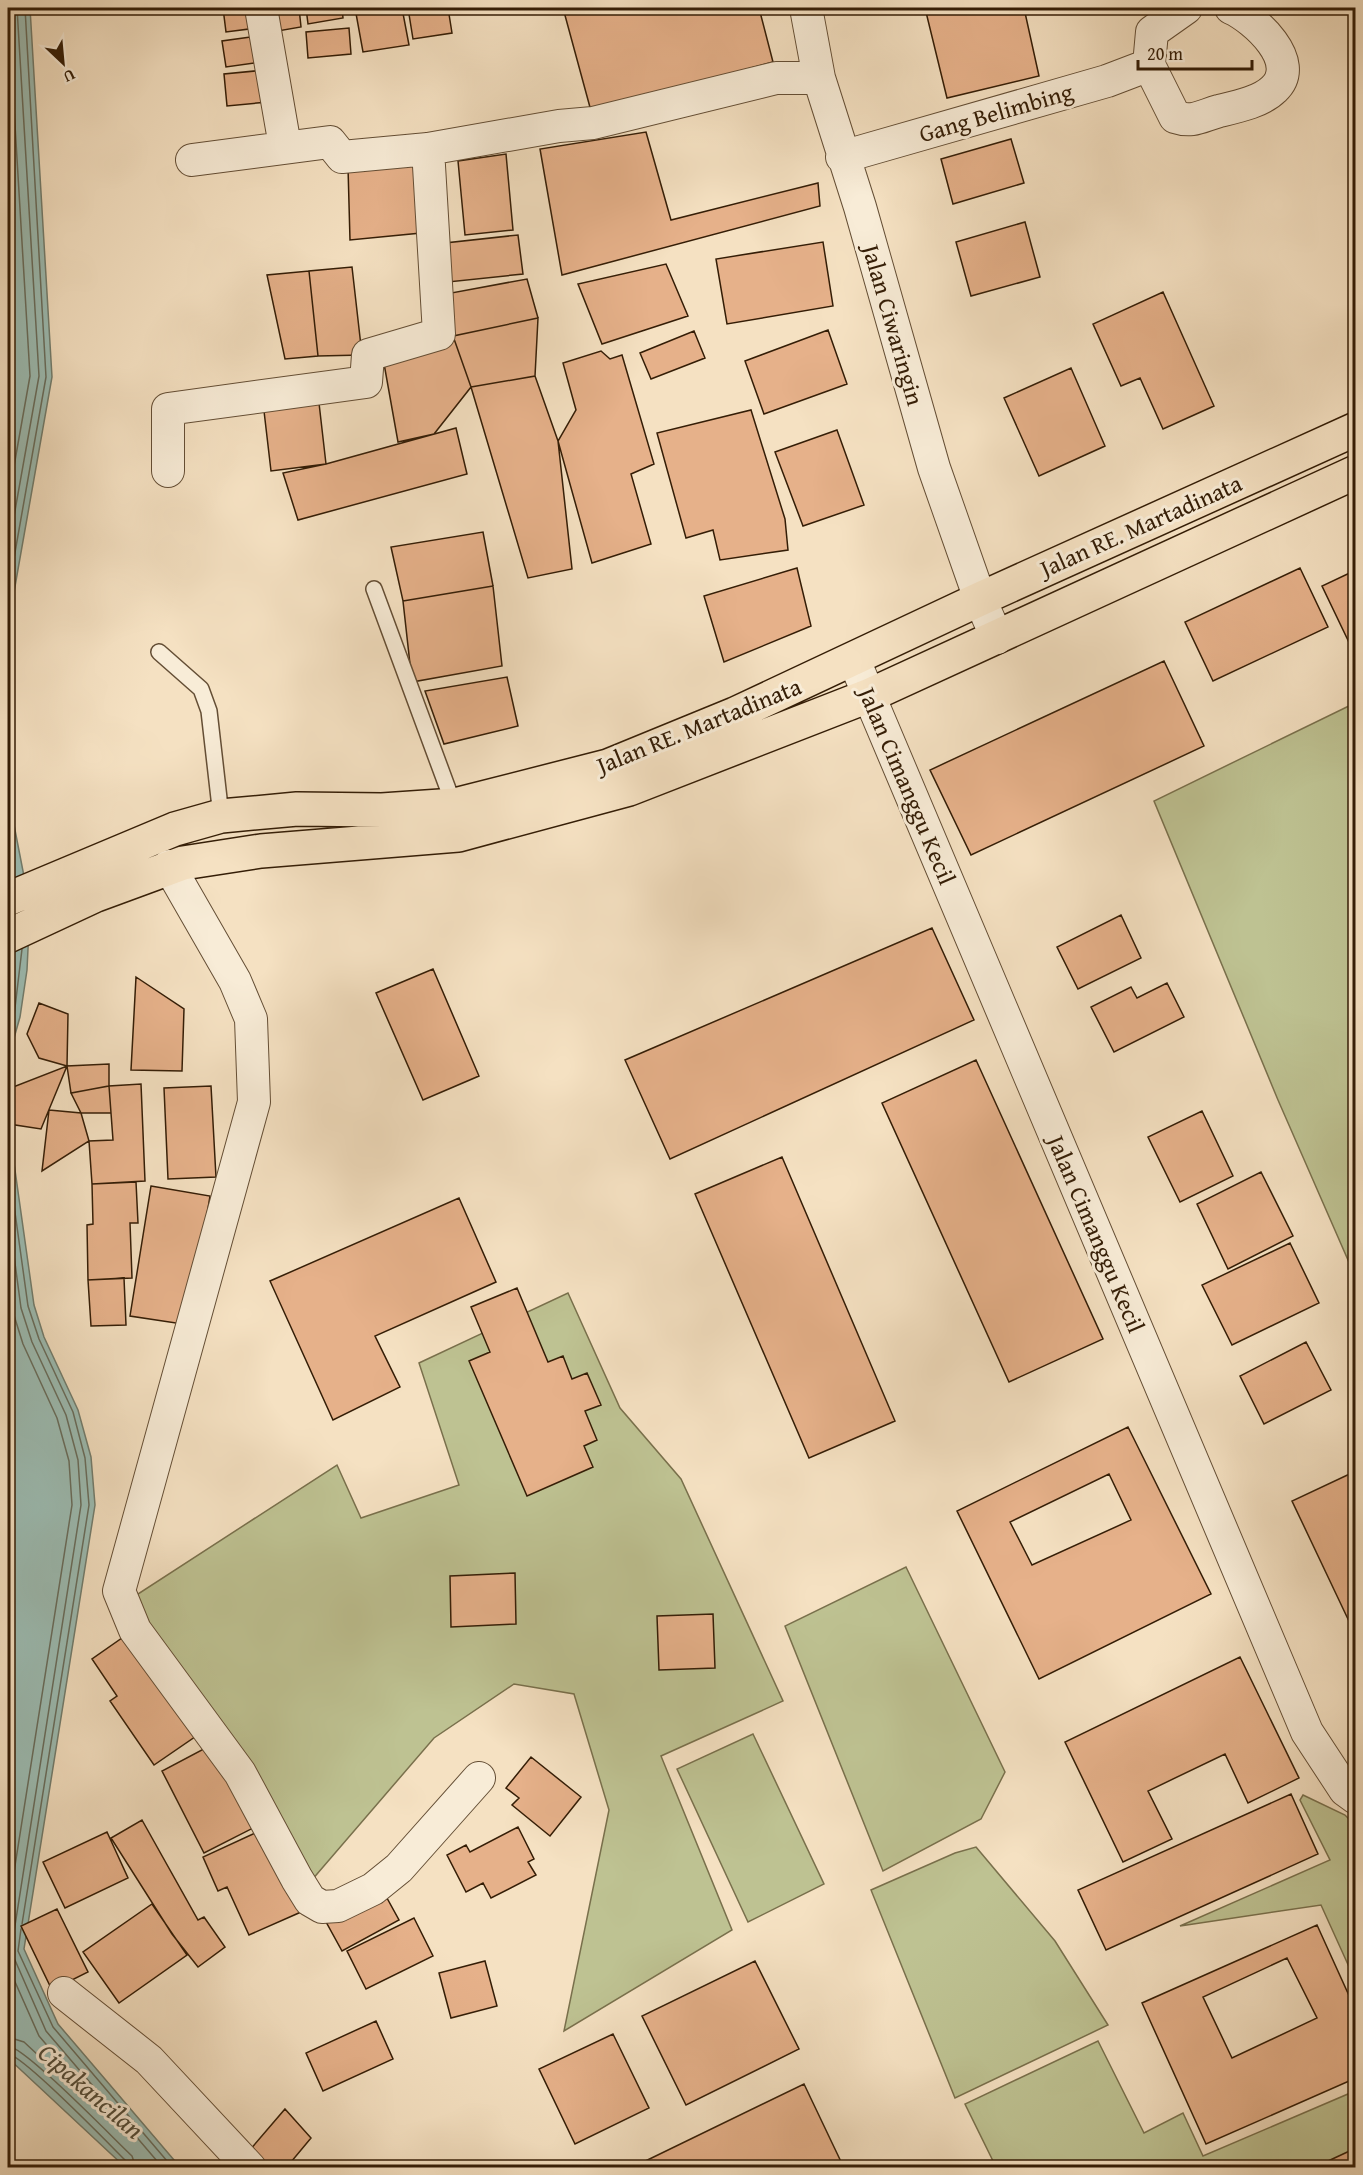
<svg xmlns="http://www.w3.org/2000/svg" width="1363" height="2175" font-family="'Gentium Book Plus',serif">
	<rect width="100%" height="100%" fill="#f5e1c2"/>
	<filter id="stains"><feTurbulence type="fractalNoise" baseFrequency=".00333" numOctaves="4"/><feColorMatrix values="0 0 0 0 .2 0 0 0 0 .09 0 0 0 0 .02 0 0 0 .5 -.17"/></filter>
	<radialGradient id="worn" r=".72"><stop offset=".6" stop-color="#630" stop-opacity="0"/><stop offset="1" stop-color="#630" stop-opacity=".3"/></radialGradient>
	<!-- green -->
	<path fill="#bec292" stroke="#79704c" stroke-width="1.5" d="M1355,703V1276L1278,1100L1154,801Z
		M568,1293L620,1408L681,1479L783,1701L661,1756L732,1930L564,2031L609,1810L574,1694L514,1684L434,1738L311,1881L121,1605L337,1465L361,1518L459,1485L419,1363Z
		M906,1567L1005,1772L981,1819L883,1871L785,1626Z
		M753,1734L824,1884L748,1922L677,1769Z
		M1303,1795L1345,1815L1355,1825V1980L1321,1905L1180,1926L1330,1860L1300,1800Z
		M976,1847L1055,1941L1108,2025L955,2098L871,1890L955,1853Z
		M1098,2041L1144,2133L1183,2113L1203,2156L1355,2091V2167H996L965,2104Z"/>
	<!-- water -->
	<path fill="#9cbdb4" stroke="#727d6e" stroke-width="1.5" d="M8,8H30L52,377L8,626Z
		M8,794L30,907L27,970L20,1017L8,1059Z
		M8,1139L13,1156L34,1305L44,1337L78,1410L91,1457L95,1505L24,1949L58,2024L180,2167H125L8,2058Z"/>
	<g fill="none" stroke-linecap="round" stroke-linejoin="round">
		<!-- shore -->
		<path stroke="#686d5d" stroke-width="1.5" d="M8,500L30,376L8,8
			M8,550L39,376L17,8
			M8,592L46,377L25,8
			M8,1038L14,1016L22,949
			M8,1162L28,1306L39,1339L73,1412L85,1458L89,1505L22,1924
			M8,1211L21,1308L32,1342L66,1415L78,1460L81,1505L11,1951L46,2031L163,2168
			M8,1275L12,1309L23,1344L57,1418L69,1461L72,1505L8,1910
			M21,1929L18,1951L53,2027L173,2168
			M8,1966L39,2036L86,2091V2095L82,2096L24,2042L8,2037
			M8,2046C25,2047 113,2138 132,2156L136,2168
			M8,2054C23,2055 109,2144 126,2161L128,2168"/>
	</g>
	<!-- building -->
	<path fill="#e6b18a" stroke="#341d06" stroke-width="1.5" fill-rule="evenodd" d="M223,8H255L257,28L226,32Z
		M275,8H299L301,27L278,31Z
		M306,8H342L343,18L308,24Z
		M355,8H402L409,45L363,52Z
		M408,8H448L452,33L413,39Z
		M563,8H759L773,62L591,111Z
		M925,8H1024L1039,76L947,98Z
		M349,28L351,54L308,58L306,32Z
		M258,36L261,62L226,67L222,41Z
		M265,70L268,102L227,106L224,74Z
		M646,132L671,220L818,183L820,206L562,275L540,149Z
		M1011,139L1024,183L953,204L941,159Z
		M506,154L513,230L465,235L458,161Z
		M415,164L421,233L350,240L348,167Z
		M1025,222L1040,277L971,296L956,242Z
		M518,235L523,274L448,282L445,243Z
		M823,242L833,306L727,324L716,259Z
		M666,264L688,316L602,344L578,284Z
		M352,267L362,355L318,356L309,271Z
		M309,271L318,356L285,359L267,275Z
		M527,279L538,318L453,336L451,293Z
		M1163,292L1214,406L1163,429L1140,378L1121,386L1093,324Z
		M538,318L535,376L471,387L453,336Z
		M828,330L847,384L764,414L745,361Z
		M694,331L705,358L651,379L640,353Z
		M453,336L471,387L434,434L398,442L383,358Z
		M601,351L610,359L622,355L654,464L631,474L651,544L592,563L558,441L576,410L563,363Z
		M1071,368L1105,446L1039,476L1004,398Z
		M535,376L558,441L572,569L528,578L471,387Z
		M319,403L326,464L271,471L264,411Z
		M751,410L785,519L788,550L720,560L713,530L686,538L657,433Z
		M456,428L467,474L298,520L283,473L326,464Z
		M837,430L864,505L803,526L775,452Z
		M483,532L493,586L403,601L391,547Z
		M797,568L811,626L724,662L704,596Z
		M1300,568L1328,627L1213,681L1185,622Z
		M1356,570V657L1322,586Z
		M493,586L502,666L412,682L403,601Z
		M1164,661L1204,746L971,855L930,770Z
		M507,677L518,726L444,744L425,691Z
		M1121,915L1141,958L1078,989L1057,947Z
		M932,928L974,1020L670,1159L625,1060Z
		M433,969L479,1076L423,1100L376,993Z
		M136,977L184,1009L182,1071L131,1070Z
		M1167,983L1184,1017L1114,1052L1091,1007L1131,987L1137,998Z
		M39,1003L68,1014L67,1066L39,1058L27,1034Z
		M976,1060L1103,1339L1009,1382L882,1103Z
		M109,1064V1086L71,1093L67,1066Z
		M67,1066L41,1129L9,1124L8,1089Z
		M141,1084L145,1181L92,1184L89,1141L113,1140L109,1086Z
		M109,1086L111,1113H81L71,1093Z
		M211,1086L216,1177L168,1179L164,1088Z
		M49,1110L81,1113L89,1141L42,1171Z
		M1202,1111L1233,1176L1180,1202L1148,1137Z
		M782,1157L895,1421L809,1458L695,1194Z
		M1261,1172L1293,1236L1228,1269L1197,1204Z
		M136,1182L138,1223H130L132,1278L88,1280L87,1225L93,1224L92,1184Z
		M151,1186L210,1196L189,1325L130,1316Z
		M459,1198L496,1282L375,1336L400,1387L333,1420L270,1281Z
		M1290,1243L1319,1303L1232,1345L1202,1285Z
		M124,1278L126,1325L91,1326L88,1280Z
		M517,1288L548,1362L563,1356L572,1379L587,1373L601,1405L585,1411L597,1440L584,1446L593,1467L527,1496L469,1361L490,1352L471,1307Z
		M1306,1342L1331,1390L1264,1424L1240,1376Z
		M1128,1427L1211,1594L1039,1679L957,1511ZM1109,1474L1131,1520L1032,1565L1010,1522Z
		M1356,1471V1636L1292,1501Z
		M515,1573L516,1624L451,1627L450,1576Z
		M713,1614L715,1668L659,1670L657,1616Z
		M132,1631L202,1732L154,1765L110,1701L117,1696L92,1659Z
		M1240,1657L1299,1778L1248,1803L1225,1754L1148,1791L1172,1839L1123,1862L1065,1742Z
		M215,1743L259,1825L204,1853L162,1771Z
		M531,1757L581,1797L550,1836L512,1805L519,1798L506,1788Z
		M1291,1794L1318,1854L1106,1950L1078,1890Z
		M142,1820L198,1920L204,1917L225,1947L198,1967L172,1934L111,1838Z
		M518,1827L534,1859L528,1862L536,1875L491,1898L483,1883L466,1892L447,1855L466,1845L470,1852Z
		M264,1829L301,1912L249,1935L227,1887L218,1891L203,1857Z
		M107,1832L128,1878L65,1908L43,1862Z
		M382,1889L399,1920L342,1951L325,1920Z
		M152,1904L187,1955L119,2003L83,1952Z
		M57,1909L88,1972L52,1990L21,1926Z
		M414,1918L433,1956L366,1989L347,1951Z
		M1317,1925L1356,2011V2078L1206,2144L1142,2003ZM1287,1958L1317,2018L1232,2058L1203,1997Z
		M485,1961L497,2006L451,2018L439,1973Z
		M755,1961L799,2049L686,2105L642,2016Z
		M376,2021L393,2059L323,2091L306,2053Z
		M613,2034L649,2108L575,2144L539,2069Z
		M804,2084L844,2168H631Z
		M285,2109L311,2138L286,2168H271L249,2151Z
		M1356,2148V2168H1313Z"/>
	<g fill="none" stroke-linecap="round" stroke-linejoin="round">
		<!-- service casing -->
		<g stroke="#644e35" stroke-width="18">
			<path id="service" d="M374,589L455,808
				M159,652L201,689L209,711L221,816"/>
		</g>
		<!-- minor casing -->
		<g stroke="#644e35" stroke-width="34">
			<path id="minor" d="M261,8L285,146
				M806,8L819,78L860,207L934,468L980,599L997,638
				M1186,8L1152,32L1149,65L1175,117C1193,123 1201,116 1219,111C1236,107 1261,102 1274,89C1303,62 1254,18 1231,8
				M842,157L1107,81L1149,65
				M192,160L330,142L342,157L428,149L559,126L593,123L776,78H819
				M168,471V409L366,382L368,355L439,334L428,149
				M854,660L1307,1732L1345,1790L1356,1798
				M169,866L235,981L251,1019L254,1102L119,1591L135,1630L240,1773L297,1879L310,1900L322,1907L338,1906L373,1889L399,1868L479,1778
				M64,1993L149,2060L250,2168"/>
		</g>
		<!-- primary casing -->
		<g stroke="#341d06" stroke-width="36">
			<path id="primary" d="M8,899L175,829L221,816L297,809L382,810L455,805L608,766L735,714L980,599L1356,429
				M8,936L96,895L183,863L261,851L458,835L629,789L868,696L1356,472"/>
		</g>
		<!-- service -->
		<use href="#service" stroke="#f8ecd7" stroke-width="15"/>
		<!-- minor -->
		<use href="#minor" stroke="#f8ecd7" stroke-width="32"/>
		<!-- primary -->
		<use href="#primary" stroke="#f5e1c2" stroke-width="33"/>
	</g>
	<g text-anchor="middle" stroke-width="6" stroke-linejoin="round" paint-order="stroke">
		<!-- street labels -->
		<g font-size="24" fill="#341d06" stroke="#f8ecd7">
			<text transform="translate(996 113) rotate(-16)" y="8">Gang Belimbing</text>
			<text transform="translate(893 325) rotate(74)" y="8">Jalan Ciwaringin</text>
			<text transform="translate(1141 526) rotate(-24)" y="8">Jalan RE. Martadinata</text>
			<text transform="translate(699 726) rotate(-22)" y="8">Jalan RE. Martadinata</text>
			<text transform="translate(907 786) rotate(67)" y="8">Jalan Cimanggu Kecil</text>
			<text transform="translate(1096 1234) rotate(67)" y="8">Jalan Cimanggu Kecil</text>
		</g>
		<!-- water labels -->
		<g font-size="26" font-style="italic" fill="#534d3a" stroke="#f8ecd7">
			<text transform="translate(91 2091) rotate(41)" y="9">Cipakancilan</text>
		</g>
	</g>
	<!-- margin -->
	<rect width="1363" height="2175" fill="none" stroke="#f5e1c2" stroke-width="30"/>
	<rect x="9" y="9" width="1345" height="2157" fill="none" stroke="#341d06" stroke-width="3"/>
	<rect x="15" y="15" width="1333" height="2145" fill="none" stroke="#341d06" stroke-width="1.5"/>
	<!-- north arrow -->
	<g transform="translate(63 63) rotate(154)" stroke="#f8ecd7" stroke-width="4.5" paint-order="stroke">
	<path d="M0-4.5L10 22L0 15L-10 22Z" fill="#341d06"/>
	<text y="-9" font-size="16" font-weight="bold" text-anchor="middle" fill="#341d06">U</text>
	</g>
	<!-- scale -->
	<path d="M1138 60v9h114v-9" fill="none" stroke="#341d06" stroke-width="3"/>
	<text x="1147" y="60" font-size="18" fill="#341d06" stroke="#f8ecd7" stroke-width="4.5" paint-order="stroke">20 m</text>
	<rect width="100%" height="100%" filter="url(#stains)"/>
	<rect width="100%" height="100%" fill="url(#worn)"/>
</svg>
